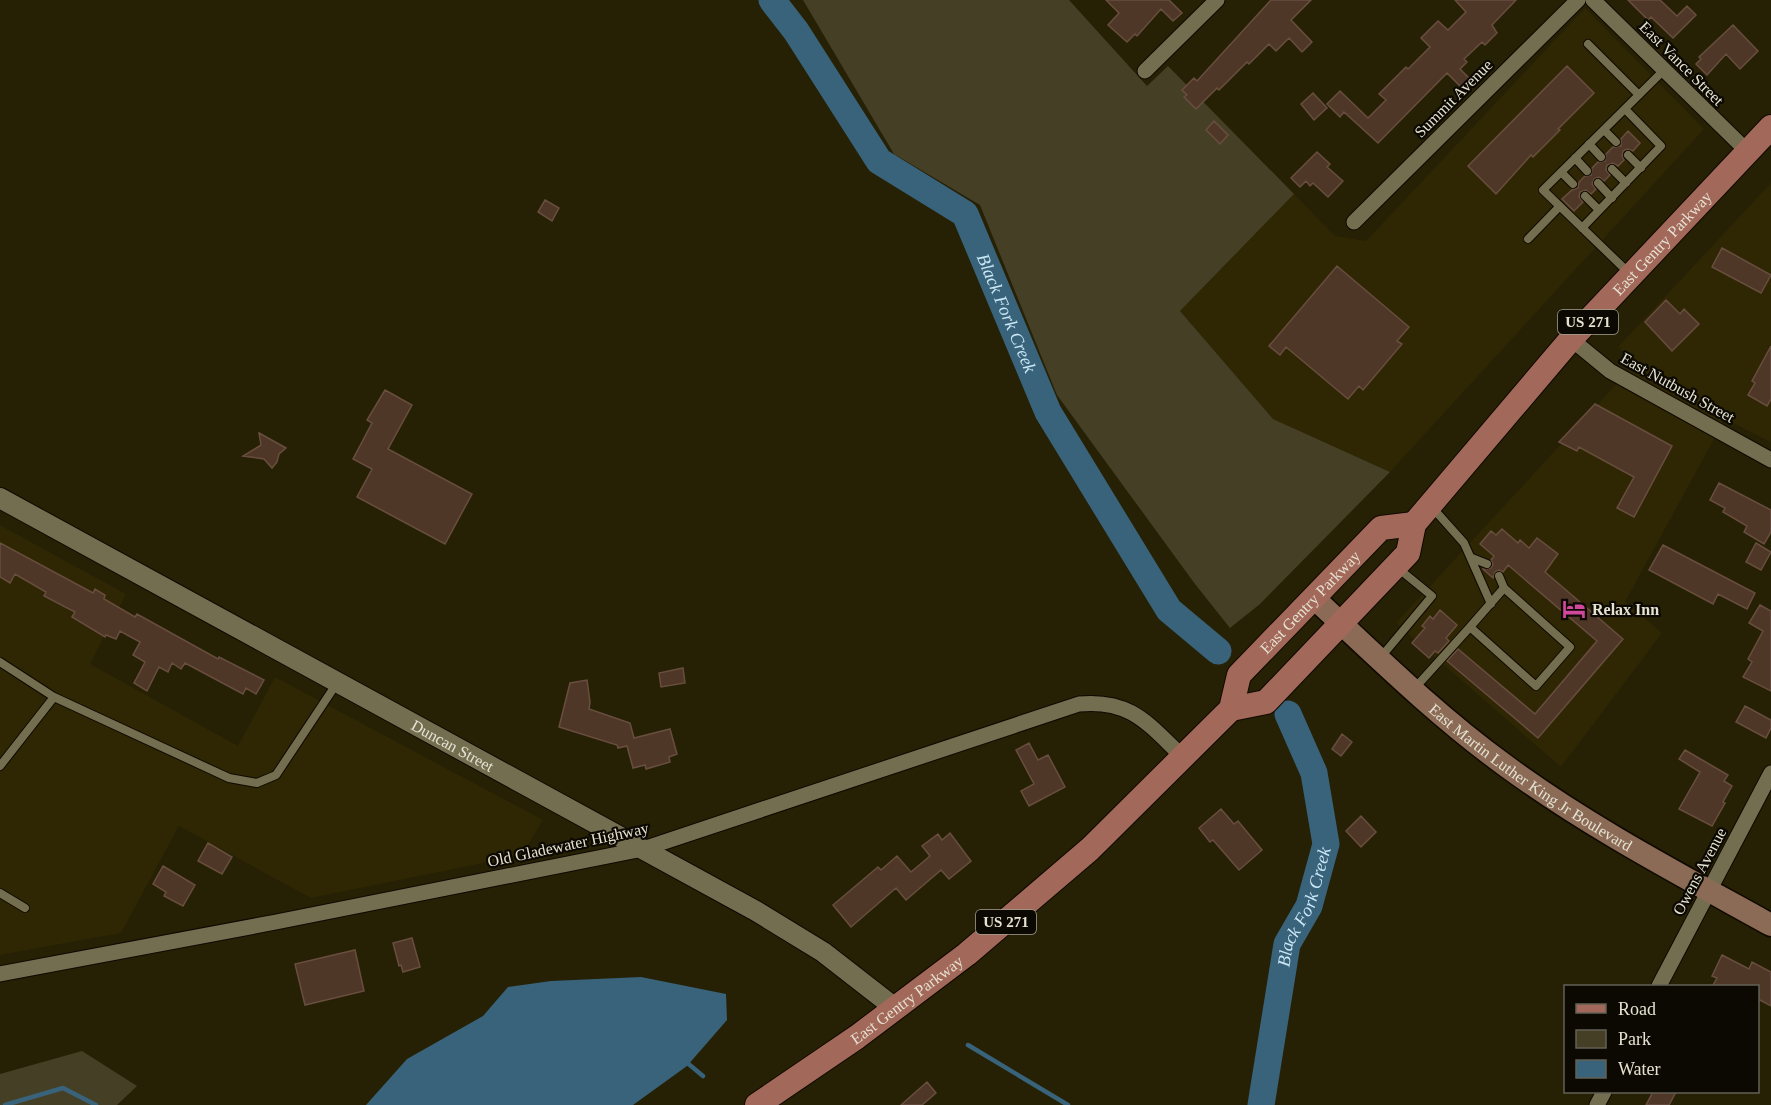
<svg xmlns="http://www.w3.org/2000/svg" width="1771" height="1105" font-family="'Times New Roman',serif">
	<rect width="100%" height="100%" fill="#262005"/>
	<!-- built -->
	<path fill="#2f2703" d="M1585,8L1704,129L1390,472L1273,419L1180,311L1294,194L1335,236L1366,241Z
		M1771,183V442L1725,419L1625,602L1662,633L1561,767L1396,623L1636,363L1618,347Z
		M0,525L126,594L90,664L238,746L275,677L543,820L522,855L311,898L179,826L121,933L0,955Z"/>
	<!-- green -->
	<path fill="#453f26" d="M803,0H1069L1147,86L1168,66L1294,194L1180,311L1273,419L1390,472L1260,604L1230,628L1195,584L1057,395L980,205L894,154Z
		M82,1051L137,1086L117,1105H0V1074Z"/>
	<!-- water -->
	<path fill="#38637a" d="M641,977L726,994L727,1020L687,1066L633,1105H366L407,1059L483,1016L508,987L551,981Z"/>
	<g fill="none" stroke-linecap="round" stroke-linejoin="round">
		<!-- stream -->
		<path stroke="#38637a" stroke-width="4.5" d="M968,1045L1068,1105
			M685,1061L703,1076
			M5,1105L63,1088L96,1105"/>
		<!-- river -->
		<g stroke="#38637a" stroke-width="27">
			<path id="s1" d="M772,0L796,31L879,161L965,214L1048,412L1169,610L1218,651"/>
			<path id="s2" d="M1261,1105L1287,944L1309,906L1326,844L1314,773L1288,714"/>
		</g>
	</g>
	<!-- building -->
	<path fill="#4f3728" stroke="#684e3f" stroke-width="1.5" d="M1106,0H1169L1182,13L1173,21L1161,9L1137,36L1135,34L1127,42L1108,25L1119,13Z
		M1271,0H1311L1291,20L1312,42L1302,52L1289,38L1276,51L1269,44L1249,64L1247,62L1219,90L1217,88L1196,109L1184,97L1187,95L1182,90L1194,78L1197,81Z
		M1455,0H1516L1492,25L1497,33L1485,45L1482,42L1464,59L1467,62L1460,69L1470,79L1461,87L1447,73L1378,143L1344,112L1340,117L1327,104L1340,91L1368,118L1386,100L1379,94L1406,67L1408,69L1430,47L1421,38L1438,21L1448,30L1466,12Z
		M1628,0H1660L1677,16L1687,6L1696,15L1673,38L1651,17L1648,20Z
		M1733,25L1758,51L1740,69L1726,54L1707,75L1696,64L1701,59L1699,57Z
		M1567,66L1594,93L1558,129L1560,130L1533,157L1531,155L1496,194L1468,166Z
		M1313,93L1327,108L1314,120L1301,104Z
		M1214,121L1228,135L1220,144L1206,130Z
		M1628,131L1640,143L1633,151L1627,149L1623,151L1622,156L1624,160L1618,166L1613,163L1607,165L1606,170L1610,175L1604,181L1599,177L1594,179L1592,184L1596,189L1591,194L1586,190L1580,192L1579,197L1583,202L1574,211L1562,199L1572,190L1578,188L1579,182L1585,176L1591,175L1592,168L1598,162L1605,161L1606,154L1613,147L1621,146V139Z
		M1317,152L1330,164L1327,167L1343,181L1328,197L1313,183L1310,186L1306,181L1300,187L1291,178Z
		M545,200L559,208L552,221L538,212Z
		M1722,248L1771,275L1761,293L1712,267Z
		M1337,266L1409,327L1397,341L1402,344L1363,390L1359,386L1348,399L1286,347L1280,355L1269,346Z
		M1666,300L1680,314L1684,309L1699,324L1672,351L1645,322Z
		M1771,346V399L1767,406L1748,395L1755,383L1752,381Z
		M385,390L412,405L388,449L472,494L445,544L357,497L372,469L353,459L372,423L367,420Z
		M1595,404L1672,446L1634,517L1617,508L1634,477L1579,447L1577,451L1559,442Z
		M259,433L286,448L279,454L277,462L272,468L264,459L243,456L261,445Z
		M1719,483L1771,510V532L1764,544L1744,532L1747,526L1723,512L1725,508L1710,500Z
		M1502,529L1518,543L1520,540L1529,548L1537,538L1558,554L1545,572L1623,639L1538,738L1447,661L1458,649L1535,714L1597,641L1508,565L1503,572L1499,570L1495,572L1493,578L1483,569L1491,568L1493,564L1491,560L1494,556L1480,544L1491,531L1496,535Z
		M0,543L93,593L95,589L105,595L104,599L135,617L137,614L218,659L219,657L264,680L256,694L246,688L243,694L185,663L181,669L172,663L168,672L159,667L147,691L134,683L145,662L133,655L140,642L120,631L116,639L106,635L105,637L72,617L75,612L44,596L46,592L15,574L10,583L0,577Z
		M1756,543L1771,552L1761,570L1746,562Z
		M1663,545L1755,593L1747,609L1718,594L1713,604L1649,570Z
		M1760,605L1771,611V691L1743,677L1752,662L1748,659L1763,631L1749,623Z
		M1440,610L1457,625L1446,638L1449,641L1438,653L1435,651L1429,658L1412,643L1425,628L1422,626L1430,616L1433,619Z
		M683,668L685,683L661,687L659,673Z
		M587,680L590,702L589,709L630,723L634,738L670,729L677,754L669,757L670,762L646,769L645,765L633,768L627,746L618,748L617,745L559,727L570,683Z
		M1745,706L1771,720V728L1766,738L1736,722Z
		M1342,734L1352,742L1341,756L1332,749Z
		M1029,743L1038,760L1048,755L1065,787L1029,806L1021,791L1034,784L1016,750Z
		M1685,750L1728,775L1724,781L1732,786L1723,802L1725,803L1712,826L1679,809L1700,772L1679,759Z
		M1221,809L1234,824L1238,821L1262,850L1239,870L1213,840L1210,842L1199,828Z
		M1361,816L1376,832L1361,847L1346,831Z
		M950,833L971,861L949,879L941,870L906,900L896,888L851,927L833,905L878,867L881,870L897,856L911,872L930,856L922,846L938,834L942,840Z
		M208,843L232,857L222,874L198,861Z
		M163,866L195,885L183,906L164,896L166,892L153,884Z
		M412,938L420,967L403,972L401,965L399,966L393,943Z
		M355,950L364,991L305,1005L295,964Z
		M1722,955L1749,969L1752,962L1771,972V1006L1758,999V987H1712L1717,978L1712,976Z
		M927,1082L936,1093L922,1105H901Z
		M1653,1092H1676L1669,1105H1646Z"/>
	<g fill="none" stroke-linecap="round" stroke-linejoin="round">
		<!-- service casing -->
		<g stroke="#0f0900" stroke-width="10">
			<path id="service" d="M1588,44L1639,95
				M1604,130L1616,142
				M1589,144L1601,157
				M1628,155L1641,168
				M1575,158L1587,171
				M1612,169L1626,183
				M1561,172L1573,184
				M1598,183L1612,198
				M1585,196L1599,210
				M1582,228L1661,146L1625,109
				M1528,239L1560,206
				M1630,274L1543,190L1664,70
				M1431,506L1464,543L1491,604
				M1472,558L1487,564
				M1499,576L1504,588
				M1381,657L1432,596L1399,569
				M0,662L54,697L229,778L257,783L276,775L337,683
				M1414,689L1470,627L1536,686L1570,647L1504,588L1470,627
				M0,766L54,697
				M0,893L25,908"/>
		</g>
		<!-- minor casing -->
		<g stroke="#0f0900" stroke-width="17">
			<path id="minor" d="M1593,0L1747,151
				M1145,71L1217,0
				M1354,222L1578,0
				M1571,339L1610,371L1771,460
				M0,974L276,922L643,849L1079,704C1131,699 1148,724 1183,757
				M1659,986L1771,773
				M1597,1105L1604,1092"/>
		</g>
		<!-- tertiary casing -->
		<g stroke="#0f0900" stroke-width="22">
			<g id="tertiary">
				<path id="s3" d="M0,498L756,911L823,952L895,1008"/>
			</g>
		</g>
		<!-- secondary casing -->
		<g stroke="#0f0900" stroke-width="25">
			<g id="secondary">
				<path id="s4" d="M1314,598C1376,656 1437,716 1506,766C1589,827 1681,875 1771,925"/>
			</g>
		</g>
		<!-- primary casing -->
		<g stroke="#0f0900" stroke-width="26">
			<g id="primary">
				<path id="s5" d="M1231,709L1266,702L1408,553L1414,524L1571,339L1771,127"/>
				<path id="s6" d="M757,1105L857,1037L967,954L1090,849L1231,709L1239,675L1381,528L1414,524"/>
			</g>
		</g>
		<!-- service -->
		<use href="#service" stroke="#746e51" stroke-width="8"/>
		<!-- minor -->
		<use href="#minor" stroke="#746e51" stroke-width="15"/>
		<!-- tertiary -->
		<use href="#tertiary" stroke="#746e51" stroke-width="20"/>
		<!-- secondary -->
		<use href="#secondary" stroke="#8b6b56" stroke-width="22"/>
		<!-- primary -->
		<use href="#primary" stroke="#a2685a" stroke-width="24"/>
	</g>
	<!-- icons -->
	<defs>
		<g id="hotel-bare" transform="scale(1.8)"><path d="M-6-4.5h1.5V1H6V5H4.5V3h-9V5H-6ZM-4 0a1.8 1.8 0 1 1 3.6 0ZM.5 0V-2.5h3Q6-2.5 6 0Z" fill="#d1479c" stroke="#0c0902" stroke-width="2.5" paint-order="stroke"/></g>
	</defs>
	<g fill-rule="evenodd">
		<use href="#hotel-bare" x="1574" y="609"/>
	</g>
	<g text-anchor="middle" stroke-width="4.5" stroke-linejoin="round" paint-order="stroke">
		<!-- shield labels -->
		<g fill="#0c0902" stroke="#a4a194" stroke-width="1.5">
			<rect x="1558" y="310" width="60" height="24" rx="4.5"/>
			<rect x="976" y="910" width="60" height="24" rx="4.5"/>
		</g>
		<g font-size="15" font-weight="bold" fill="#e5e2d2">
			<text x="1588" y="327">US 271</text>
			<text x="1006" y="927">US 271</text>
		</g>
		<!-- street labels -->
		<g font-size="16" fill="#e5e2d2" stroke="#0c0902">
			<text transform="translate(1682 63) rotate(45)" y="6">East Vance Street</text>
			<text transform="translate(1453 98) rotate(-45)" y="6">Summit Avenue</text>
			<text dy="6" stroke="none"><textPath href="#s5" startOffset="646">East Gentry Parkway</textPath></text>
			<text transform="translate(1678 387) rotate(29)" y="6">East Nutbush Street</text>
			<text dy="6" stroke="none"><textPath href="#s6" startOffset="756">East Gentry Parkway</textPath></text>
			<text dy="6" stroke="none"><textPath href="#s3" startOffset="516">Duncan Street</textPath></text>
			<text dy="6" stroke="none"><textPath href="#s4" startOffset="282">East Martin Luther King Jr Boulevard</textPath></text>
			<text transform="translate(568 844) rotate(-12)" y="6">Old Gladewater Highway</text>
			<text transform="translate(1699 871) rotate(-62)" y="6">Owens Avenue</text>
			<text dy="6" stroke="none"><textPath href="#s6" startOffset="183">East Gentry Parkway</textPath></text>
		</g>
		<!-- poi labels -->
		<g font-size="16" font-weight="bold" fill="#e5e2d2" stroke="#0c0902" text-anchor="start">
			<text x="1592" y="615">Relax Inn</text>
		</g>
		<!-- water labels -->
		<g font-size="18" font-style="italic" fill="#cbe7f6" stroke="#0c0902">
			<text dy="6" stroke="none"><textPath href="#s1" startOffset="402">Black Fork Creek</textPath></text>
			<text dy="6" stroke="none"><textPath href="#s2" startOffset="204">Black Fork Creek</textPath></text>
		</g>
	</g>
	<!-- legend -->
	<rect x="1564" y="985" width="195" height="108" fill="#0c0902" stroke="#636055" stroke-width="1.5"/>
	<rect x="1576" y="1004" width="30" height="9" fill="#a2685a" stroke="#636055" stroke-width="1.5"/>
	<text x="1618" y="1015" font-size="18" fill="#e5e2d2">Road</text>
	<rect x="1576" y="1030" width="30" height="18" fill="#453f26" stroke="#636055" stroke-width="1.5"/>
	<text x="1618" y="1045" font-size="18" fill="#e5e2d2">Park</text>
	<rect x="1576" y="1060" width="30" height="18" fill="#38637a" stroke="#636055" stroke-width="1.5"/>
	<text x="1618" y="1075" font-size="18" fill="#e5e2d2">Water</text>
</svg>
